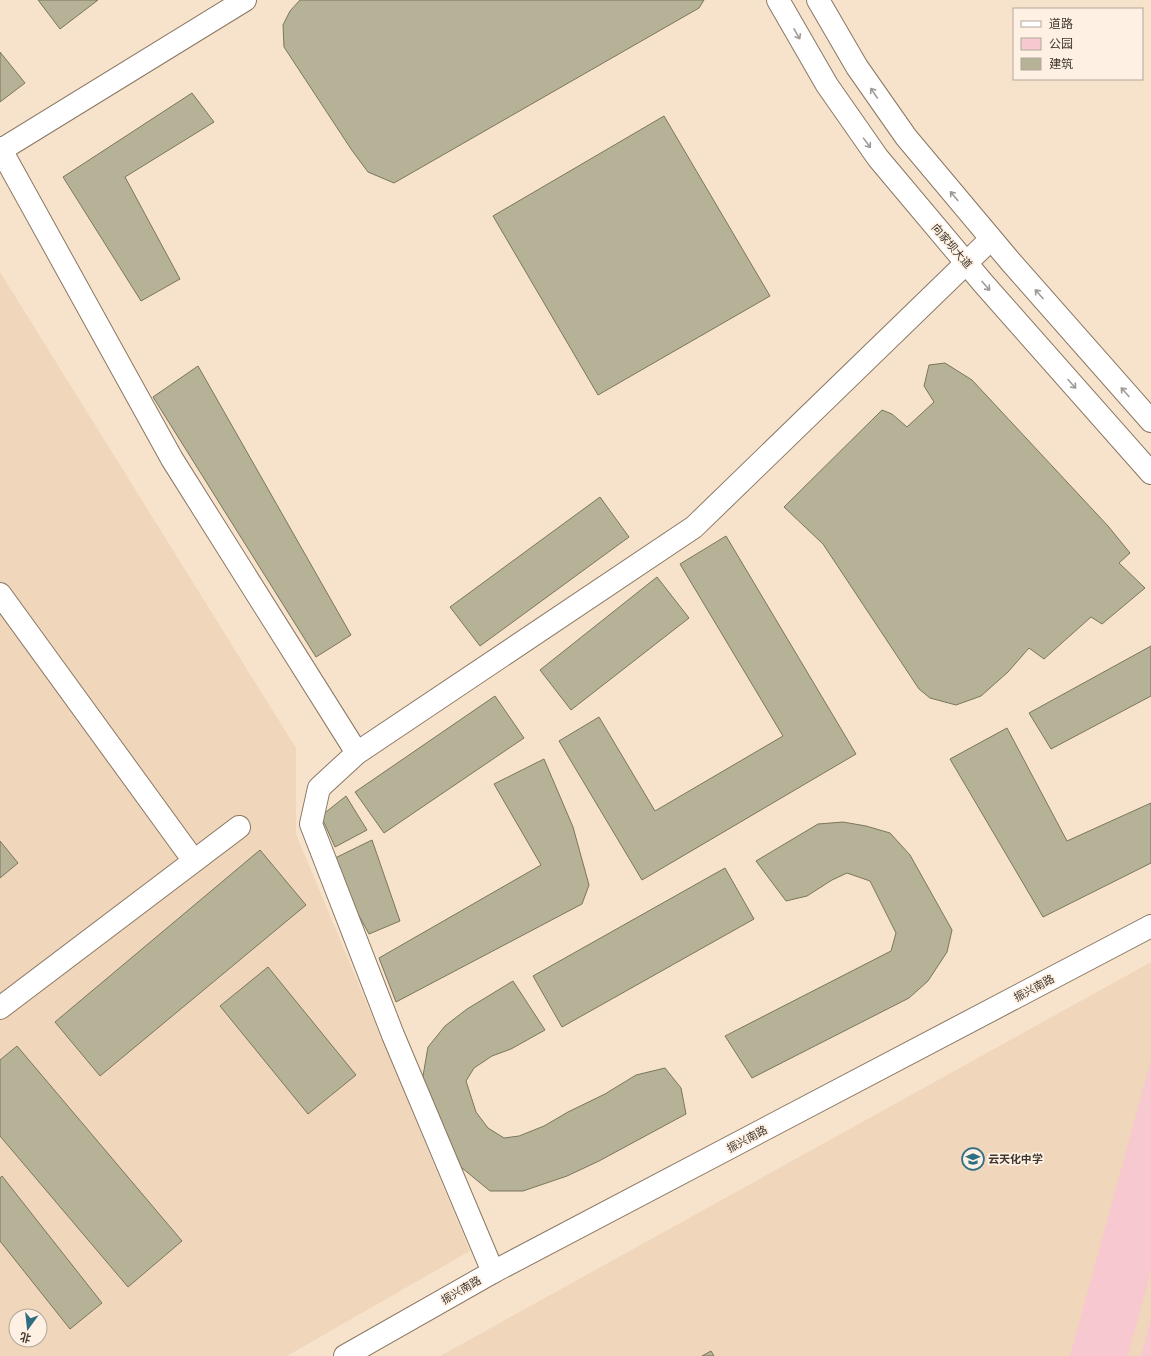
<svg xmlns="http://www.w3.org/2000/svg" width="1151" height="1356" font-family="'Nunito Sans','Noto Sans SC',sans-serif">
	<rect width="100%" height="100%" fill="#f7e3cc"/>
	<!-- built -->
	<path fill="#f0d6ba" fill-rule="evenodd" d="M0,272L296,748V834L470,1251L287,1356H0ZM16,1316H40V1340H16Z
		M1151,962V1356H440Z"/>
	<!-- green -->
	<path fill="#f7c8cf" d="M1151,1060V1270L1128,1356H1070Z
		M1151,1319V1356H1141Z"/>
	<!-- building -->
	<path fill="#b6b297" stroke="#7a765d" d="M38,0H98L60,29Z
		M300,0H704L699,8L394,183L368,172L351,149L284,47L283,25L290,11Z
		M0,52L25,83L0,102Z
		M192,93L214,122L125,177L180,279L141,301L63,177Z
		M664,116L770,296L598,395L493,216Z
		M945,363L972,380L1108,526L1130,553L1119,563L1145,588L1102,624L1091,617L1044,659L1029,648L1008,672L981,696L956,705L930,698L919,689L823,544L784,507L882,410L892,414L907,427L934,402L924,386L929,365Z
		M198,366L351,635L316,657L153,397Z
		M600,497L629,537L480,646L450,607Z
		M726,536L856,754L642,880L559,741L599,717L655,811L783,736L680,564Z
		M657,577L689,618L571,710L540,670Z
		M1151,646V696L1051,749L1029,713Z
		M495,696L524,738L384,833L355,792Z
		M1007,728L1067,841L1151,803V863L1043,917L950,759Z
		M544,759L573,827L589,885L582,904L396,1002L379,958L541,865L494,784Z
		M346,796L367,830L335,847L321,816Z
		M843,822L866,826L890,833L910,855L952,930L947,952L928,981L909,998L752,1078L725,1036L891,951L896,933L870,881L847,873L832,880L807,896L786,901L756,861L818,824Z
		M372,840L400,921L369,934L329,861Z
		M0,841L18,863L0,878Z
		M260,850L306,905L100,1076L55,1022Z
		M725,868L754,919L562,1027L533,976Z
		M268,967L356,1075L308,1114L220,1006Z
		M513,981L545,1030L511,1049L492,1056L474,1068L466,1081L476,1112L488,1128L504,1138L519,1136L544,1126L568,1112L605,1094L636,1075L665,1068L681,1088L686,1114L599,1161L567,1176L523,1191H490L462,1168L443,1147L423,1100V1076L428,1047L445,1026L467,1009Z
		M17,1046L182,1241L128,1287L0,1136V1060Z
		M2,1176L102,1303L70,1329L0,1241V1178Z
		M711,1351L714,1356H702Z"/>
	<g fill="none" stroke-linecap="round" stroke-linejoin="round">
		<!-- minor casing -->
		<g stroke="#8a7763" stroke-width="24">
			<path id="minor" d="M0,148L172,459L357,753
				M1,150L245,0
				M0,594L194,861
				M0,1008L239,827
				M493,1272L393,1035L311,824L319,788L357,753L694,527L991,239"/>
		</g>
		<!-- major casing -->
		<g stroke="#8a7763" stroke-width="24">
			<path id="major" d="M778,0L827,85L878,158L983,283L1151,473
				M818,0L857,67L906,137L1010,261L1151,421
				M345,1356L493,1272L1151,926"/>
		</g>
		<!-- minor -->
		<use href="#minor" stroke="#fff" stroke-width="22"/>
		<!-- major -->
		<use href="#major" stroke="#fff" stroke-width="22"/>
	</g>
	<!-- one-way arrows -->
	<defs><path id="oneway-shaft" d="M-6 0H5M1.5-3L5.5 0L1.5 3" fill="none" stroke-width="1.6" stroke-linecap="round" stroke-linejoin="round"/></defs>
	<g stroke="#9f9b96">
		<use href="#oneway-shaft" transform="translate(797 34) rotate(60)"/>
		<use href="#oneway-shaft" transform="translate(874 93) rotate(-124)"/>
		<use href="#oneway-shaft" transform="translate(867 143) rotate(54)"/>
		<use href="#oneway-shaft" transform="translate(954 196) rotate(-130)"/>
		<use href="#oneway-shaft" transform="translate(986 286) rotate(49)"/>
		<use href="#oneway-shaft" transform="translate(1039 294) rotate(-131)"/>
		<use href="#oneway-shaft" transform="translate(1072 384) rotate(48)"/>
		<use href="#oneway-shaft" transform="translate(1125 392) rotate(-132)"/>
	</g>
	<!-- icons -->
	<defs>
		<g id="school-ring" transform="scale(1.15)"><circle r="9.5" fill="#fef1e4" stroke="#2f6d83" stroke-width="1.5"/><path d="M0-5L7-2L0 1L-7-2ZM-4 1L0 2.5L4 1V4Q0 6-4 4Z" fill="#2f6d83"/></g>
	</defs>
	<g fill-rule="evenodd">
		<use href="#school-ring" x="973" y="1159"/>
	</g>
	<g text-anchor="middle" stroke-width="3.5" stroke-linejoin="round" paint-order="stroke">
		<!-- street labels -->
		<g font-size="11" fill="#3f372e" stroke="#fef1e4">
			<text transform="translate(952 246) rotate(49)" y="4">向家坝大道</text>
			<text transform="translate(1034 988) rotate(-28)" y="4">振兴南路</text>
			<text transform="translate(747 1139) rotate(-28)" y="4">振兴南路</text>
			<text transform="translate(461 1290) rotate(-30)" y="4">振兴南路</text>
		</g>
		<!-- poi labels -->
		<g font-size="11" font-weight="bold" fill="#3f372e" stroke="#fef1e4" text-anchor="start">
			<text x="988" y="1163">云天化中学</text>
		</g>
	</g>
	<!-- legend -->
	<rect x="1013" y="8" width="130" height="72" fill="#fef1e4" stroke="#b2a79b"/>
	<rect x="1021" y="21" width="20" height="6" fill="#ffffff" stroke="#b2a79b"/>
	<text x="1049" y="28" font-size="12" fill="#3f372e">道路</text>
	<rect x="1021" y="38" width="20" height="12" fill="#f7c8cf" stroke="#b2a79b"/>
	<text x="1049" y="48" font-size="12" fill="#3f372e">公园</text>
	<rect x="1021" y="58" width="20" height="12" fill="#b6b297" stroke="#b2a79b"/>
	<text x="1049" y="68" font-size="12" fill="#3f372e">建筑</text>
	<!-- north arrow -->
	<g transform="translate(28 1328) rotate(195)"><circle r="19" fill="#fef1e4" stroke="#b2a79b"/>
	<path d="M0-3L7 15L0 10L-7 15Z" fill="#2f6d83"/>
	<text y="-6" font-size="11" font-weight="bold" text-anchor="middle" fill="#3f372e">北</text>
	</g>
</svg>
